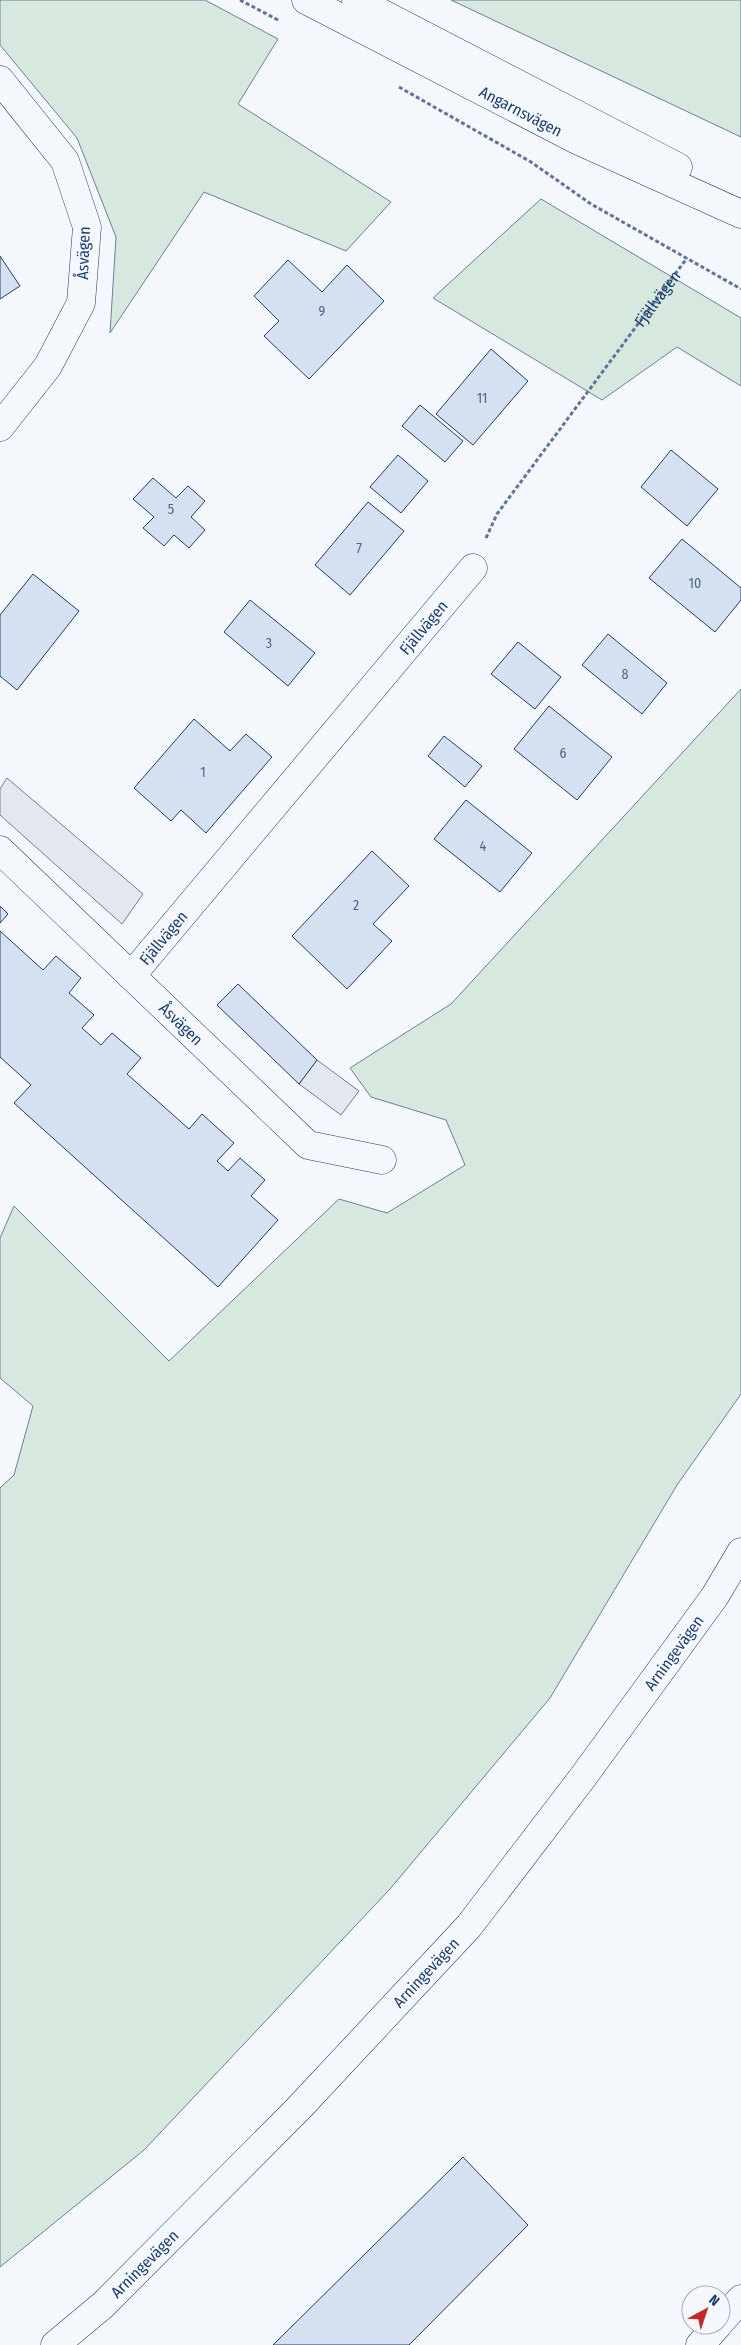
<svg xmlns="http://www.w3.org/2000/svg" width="741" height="2345" font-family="'Fira Sans Condensed',sans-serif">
	<rect width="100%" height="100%" fill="#f4f7fb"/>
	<!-- green -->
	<path fill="#d7e8df" stroke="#687fa3" d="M0,0H205L278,39L238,104L391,202L346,251L204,192L110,333L116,237L77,138L0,45Z
		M451,0H741V137Z
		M541,199L741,318V386L677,347L602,400L433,298Z
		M741,689V1394L677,1485L550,1698L390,1889L144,2150L0,2267V1488L14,1475L33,1406L0,1378V1238L14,1206L169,1361L339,1199L387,1213L465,1165L446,1120L371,1097L350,1068L451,1004Z"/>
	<!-- parking -->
	<path fill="#e3e8f0" stroke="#687fa3" d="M7,778L143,894L122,924L0,815V789Z
		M317,1060L359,1091L341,1115L299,1084Z"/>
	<!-- building -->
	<path fill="#d5e0f0" stroke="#1d3f73" d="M0,256L20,286L0,299Z
		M288,260L322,292L347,265L384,301L309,379L264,336L279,321L254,296Z
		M491,349L528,381L473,445L436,414Z
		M420,405L463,441L445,462L402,426Z
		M671,450L718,489L687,526L641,487Z
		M398,455L428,481L401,513L370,487Z
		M153,478L176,498L188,486L205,501L191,517L205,530L189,548L174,535L164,546L143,528L154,517L133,499Z
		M368,502L404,531L350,595L315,565Z
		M682,539L741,588V600L715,632L649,578Z
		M33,574L79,611L17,690L0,676V615Z
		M250,600L315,653L288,686L224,632Z
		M608,634L667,683L642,714L582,665Z
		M518,642L561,677L535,709L491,674Z
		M549,706L612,757L577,800L514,749Z
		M194,719L230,751L246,734L272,757L206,833L181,810L171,821L134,788Z
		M444,736L482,766L465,787L428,756Z
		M466,800L532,853L500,892L434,839Z
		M372,851L409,886L373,924L392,941L347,989L292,936Z
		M0,906L8,914L0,923Z
		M0,931L43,970L56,956L81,978L69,993L94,1015L82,1028L101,1045L112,1033L141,1058L127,1074L189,1129L202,1114L234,1143L217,1161L228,1171L240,1158L265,1180L251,1196L278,1220L218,1287L14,1103L31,1085L0,1057Z
		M238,984L317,1060L299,1084L217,1005Z
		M463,2157L528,2225L409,2345H273Z"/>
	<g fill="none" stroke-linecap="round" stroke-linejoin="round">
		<!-- street casing -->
		<g stroke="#1d3f73" stroke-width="29">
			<g id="street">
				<path d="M0,80L65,161L87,227L81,303L48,366L0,427"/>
				<path id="s2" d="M0,850L308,1145L382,1160"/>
				<path id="s3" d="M131,976L473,568"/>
				<path d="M721,2321L741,2299"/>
				<path d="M700,2345L718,2325"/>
			</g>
		</g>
		<!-- secondary casing -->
		<g stroke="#1d3f73" stroke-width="29">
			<g id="secondary">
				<path id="s4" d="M306,0L577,140L741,214"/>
				<path d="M356,0L678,167"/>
			</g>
		</g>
		<!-- primary casing -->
		<g stroke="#1d3f73" stroke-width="29">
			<g id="primary">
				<path id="s5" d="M55,2345L103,2305L298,2109L469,1926L583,1777L715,1596L741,1552"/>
			</g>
		</g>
		<!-- path -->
		<g stroke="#5e769c" stroke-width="3" stroke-dasharray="4 2.5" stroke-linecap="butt">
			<path d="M240,0L280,21"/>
			<path d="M399,87L531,162L591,204L741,289"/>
			<path id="s1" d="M486,538L497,514L687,258"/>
		</g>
		<!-- street -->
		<use href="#street" stroke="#f4f7fb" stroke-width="28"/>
		<!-- secondary -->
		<use href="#secondary" stroke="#f4f7fb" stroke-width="28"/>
		<!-- primary -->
		<use href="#primary" stroke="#f4f7fb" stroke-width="28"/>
	</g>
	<g text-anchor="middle" stroke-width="4" stroke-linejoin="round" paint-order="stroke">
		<!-- number labels -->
		<g font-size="14" fill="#4b6792">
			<text x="322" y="316">9</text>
			<text x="482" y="403">11</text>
			<text x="171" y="514">5</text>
			<text x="359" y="553">7</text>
			<text x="695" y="588">10</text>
			<text x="269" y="648">3</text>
			<text x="625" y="679">8</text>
			<text x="563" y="758">6</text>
			<text x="203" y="777">1</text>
			<text x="483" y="851">4</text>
			<text x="356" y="910">2</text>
		</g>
		<!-- street labels -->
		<g font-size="16" fill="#1d3f73" stroke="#f4f7fb">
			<text dy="6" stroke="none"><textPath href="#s4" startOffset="242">Angarnsvägen</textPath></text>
			<text transform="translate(83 253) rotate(-88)" y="6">Åsvägen</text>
			<text dy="6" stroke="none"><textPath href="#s1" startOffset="295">Fjällvägen</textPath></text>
			<text dy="6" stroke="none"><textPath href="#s3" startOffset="455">Fjällvägen</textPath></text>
			<text dy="6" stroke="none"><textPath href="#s3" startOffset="50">Fjällvägen</textPath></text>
			<text dy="6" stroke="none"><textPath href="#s2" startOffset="251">Åsvägen</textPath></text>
			<text dy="6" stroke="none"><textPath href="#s5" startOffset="931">Arningevägen</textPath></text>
			<text dy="6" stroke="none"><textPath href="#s5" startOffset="526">Arningevägen</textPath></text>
			<text dy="6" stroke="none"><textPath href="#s5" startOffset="121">Arningevägen</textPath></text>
		</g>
	</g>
	<!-- north arrow -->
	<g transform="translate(706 2310) rotate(40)"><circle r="24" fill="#f4f7fb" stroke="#9eadc5"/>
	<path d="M0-4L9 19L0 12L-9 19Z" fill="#c62828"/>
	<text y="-8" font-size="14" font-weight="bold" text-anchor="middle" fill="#1d3f73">N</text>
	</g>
</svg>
